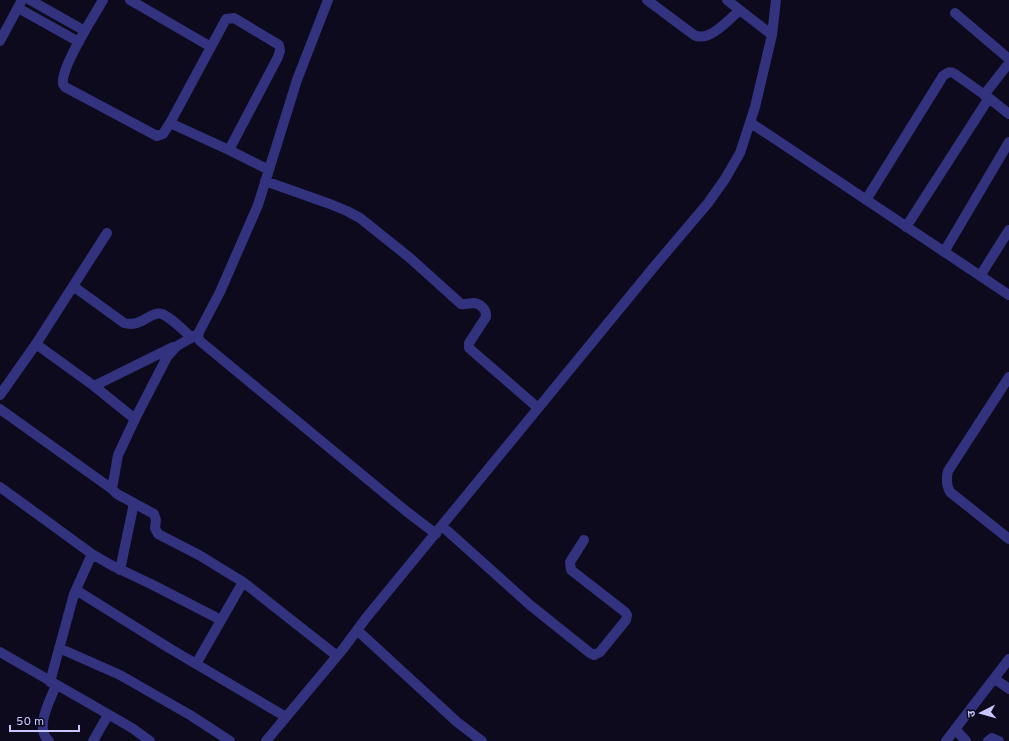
<svg xmlns="http://www.w3.org/2000/svg" width="1009" height="741" font-family="Overpass,'Noto Sans Devanagari',sans-serif">
	<rect width="100%" height="100%" fill="#0c0a1c"/>
	<g fill="none" stroke-linecap="round" stroke-linejoin="round">
		<!-- minor -->
		<path stroke="#32327e" stroke-width="10" d="M30,0L85,31
			M103,0C94,16 60,68 63,84L65,87L157,136L163,134L170,123L226,19L234,18L279,45L280,51L278,57L229,150
			M130,0L211,47
			M328,0L297,80L258,205L220,292L199,332L198,337L200,341L406,511L436,534
			M647,0L694,35C709,43 729,19 740,10
			M727,0L772,35
			M18,8L79,42
			M955,13L1009,59
			M0,41L22,0
			M984,95L1009,63
			M170,123L229,150L269,170
			M751,123L1009,295
			M265,181L330,204L347,211L360,218L410,258L461,304C466,305 469,303 474,303C481,304 487,310 486,317L469,343V348L538,408
			M866,200L943,76C948,72 950,71 955,74L989,98L1009,114
			M906,227L989,98
			M944,252L1009,142
			M980,276L1009,230
			M73,286L124,323C142,328 151,310 162,314C172,318 184,331 192,338
			M198,334L177,346L167,357L135,419L118,455L112,489L117,494L154,514L156,520L155,528L158,534L199,555L243,582L337,656
			M36,344L94,386L135,419
			M1009,377L948,471C946,479 946,485 950,492L1009,539
			M94,386L173,347
			M0,395L36,344L107,233
			M0,409L112,489
			M0,487L92,554L111,565L153,585L221,620
			M442,526L530,605L590,653L594,655L600,652L626,620L627,615L625,612L571,570L570,562L584,540
			M120,570L134,503
			M76,590L169,648L286,717
			M357,630L457,722L482,741
			M59,648L120,675L190,715L230,741
			M0,652L132,728L150,741
			M196,664L243,582
			M995,679L1009,689
			M50,682L74,594L92,554
			M955,729L966,741
			M49,741C34,728 50,701 56,685
			M93,741L108,715
			M266,741L343,649L366,618L653,268L708,203L725,179L740,153L755,107L772,35L776,0
			M946,741L1009,659
			M988,741L992,738L999,741"/>
	</g>
	<!-- north arrow -->
	<g transform="translate(981 713) rotate(264)" stroke="#0c0a1c" stroke-width="3" paint-order="stroke">
	<path d="M0-3L7 15L0 10L-7 15Z" fill="#c9c5ff"/>
	<text y="-6" font-size="11" font-weight="bold" text-anchor="middle" fill="#c9c5ff">उ</text>
	</g>
	<!-- scale -->
	<path d="M10 725v6h69v-6" fill="none" stroke="#c9c5ff" stroke-width="2"/>
	<text x="16" y="725" font-size="12" fill="#c9c5ff" stroke="#0c0a1c" stroke-width="3" paint-order="stroke">50 m</text>
</svg>
